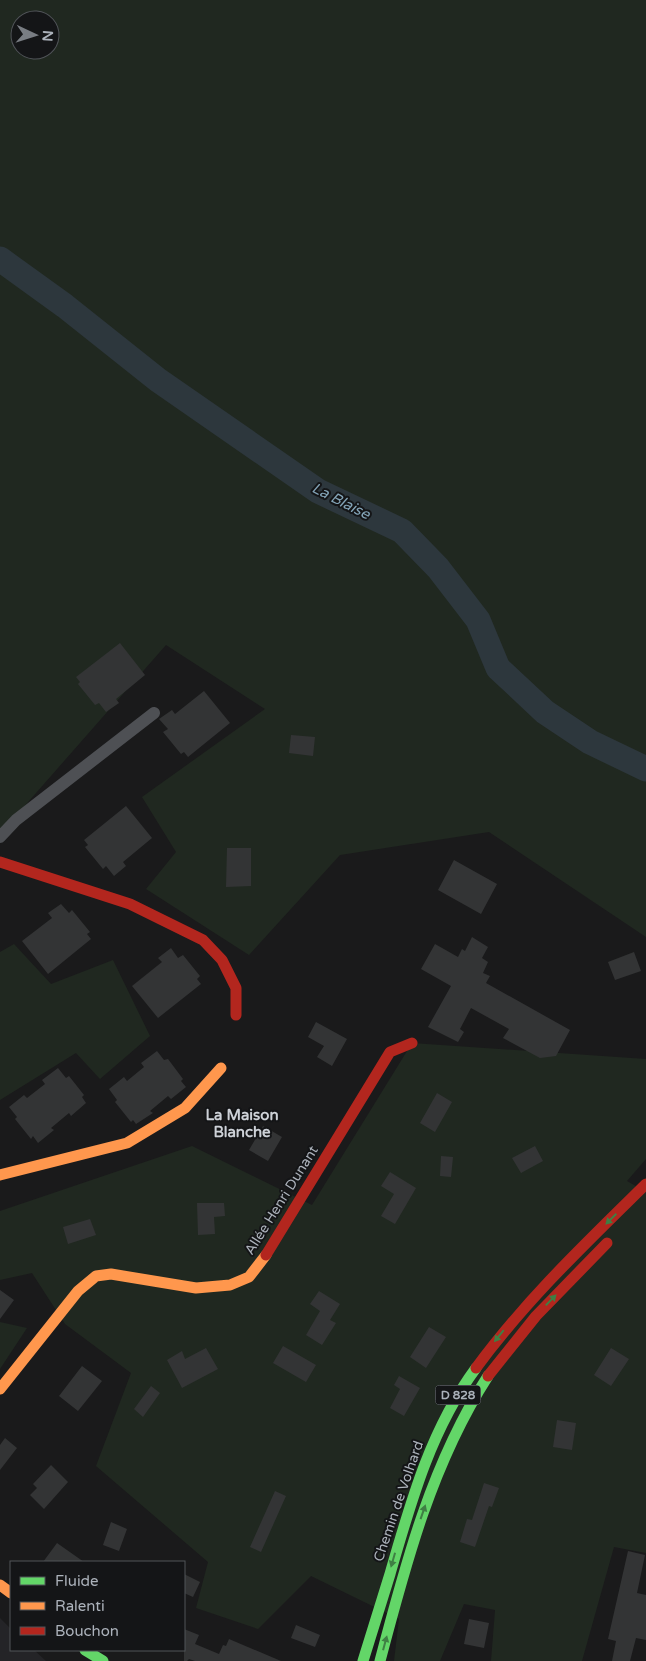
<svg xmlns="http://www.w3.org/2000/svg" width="646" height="1661" font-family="'Varela Round',sans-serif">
	<rect width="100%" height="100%" fill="#1a1a1b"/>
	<!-- built -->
	<path fill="#242427" d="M0,1618L11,1629V1650H34L46,1661H0Z"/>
	<!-- green -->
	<path fill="#202820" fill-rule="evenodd" d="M0,0H646V937L489,832L340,855L249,955L146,889L176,852L142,797L265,709L166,645L0,834ZM20,20H50V50H20Z
		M14,944L51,984L113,960L150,1036L100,1079L76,1053L0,1100V952Z
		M412,1043L646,1059V1159L627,1181L646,1192V1553L614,1547L582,1661H491L495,1610L464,1604L440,1661H394L399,1619L311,1576L258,1629L196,1608L208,1562L96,1466L131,1373L65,1324L32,1273L0,1280V1211L192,1146L312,1205Z
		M0,1322L27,1328L0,1369Z"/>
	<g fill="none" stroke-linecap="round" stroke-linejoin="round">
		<!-- river -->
		<path stroke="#2d373d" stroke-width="25" d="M0,259L65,306L158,380L318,491L402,531L438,568L478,620L498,668L545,712L590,742L646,769"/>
	</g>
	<!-- building -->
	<path fill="#333435" d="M120,643L145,675L116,699L119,703L106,712L99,703L95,705L78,684L80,682L76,677Z
		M204,691L230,723L188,757L184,752L181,754L163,732L168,729L159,719L172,710L175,714Z
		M291,735L315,737L313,756L289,753Z
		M126,806L152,838L123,862L126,866L114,876L106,866L103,869L85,847L88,845L84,840Z
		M227,848H251V886L226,887Z
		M454,860L497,884L481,914L438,890Z
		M61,904L69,913L72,910L90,932L87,934L91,939L48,974L22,941L52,918L48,913Z
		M472,937L488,947L482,958L488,962L483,973L490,976L486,983L570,1030L556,1056L540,1058L503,1038L509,1029L471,1008L460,1029L464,1032L458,1042L428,1027L451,986L421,969L435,944L458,957L462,949L465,951Z
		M171,948L178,958L183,955L200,976L197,979L201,984L158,1018L132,986L162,962L158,958Z
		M634,952L641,971L615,980L608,962Z
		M316,1022L347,1039L332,1066L317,1057L324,1046L308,1037Z
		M157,1051L164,1060L168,1059L183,1079L181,1081L186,1087L171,1099L168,1096L150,1111L153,1113L136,1124L133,1120L131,1122L115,1102L117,1100L109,1089L124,1077L127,1081L144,1067L141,1063Z
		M58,1068L66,1078L69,1076L84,1095L82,1097L86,1103L71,1116L69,1113L51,1128L54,1130L38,1143L33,1136L31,1139L15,1119L17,1117L9,1107L24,1095L27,1098L45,1084L42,1080Z
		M437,1093L452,1102L435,1132L420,1123Z
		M263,1126L282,1137L268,1161L249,1150Z
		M535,1146L543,1161L521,1173L512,1158Z
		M441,1156L453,1157L451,1177L440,1176Z
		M390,1172L416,1188L395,1224L381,1216L394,1194L381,1186Z
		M197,1203H224L225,1216L214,1217L215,1234L198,1235Z
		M90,1219L96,1235L68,1244L63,1227Z
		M0,1290L14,1300L0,1319Z
		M319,1291L340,1304L330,1320L336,1323L322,1345L306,1335L320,1311L310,1304Z
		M429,1327L446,1337L426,1368L410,1357Z
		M283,1346L316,1365L306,1382L273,1363Z
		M206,1348L218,1369L182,1388L167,1360L182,1351L185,1359Z
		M611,1348L629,1359L611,1386L594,1375Z
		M82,1366L102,1381L78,1411L59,1396Z
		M399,1376L420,1388L404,1416L390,1408L400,1389L394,1385Z
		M151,1386L160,1393L143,1417L134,1409Z
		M557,1420L576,1423L572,1450L553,1447Z
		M5,1438L17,1448L0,1470V1445Z
		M51,1465L68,1482L44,1509L30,1495L37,1488L33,1484Z
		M484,1483L499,1488L492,1507L489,1506L475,1547L460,1542L467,1519L472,1520Z
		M275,1491L286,1496L261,1552L250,1547Z
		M111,1522L127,1529L119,1551L103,1545Z
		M57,1543L84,1562H43Z
		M628,1551L645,1555L637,1593L646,1595V1640L636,1638L630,1661H612L616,1641L608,1639Z
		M184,1574L200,1582L193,1597L184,1593Z
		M469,1619L489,1623L484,1648L464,1644Z
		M296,1625L320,1635L315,1647L291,1638Z
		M184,1629L199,1635L195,1644L219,1654L223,1645L226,1646L229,1639L281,1661H195L189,1659L187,1661H184Z"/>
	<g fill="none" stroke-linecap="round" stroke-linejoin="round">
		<!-- street -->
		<path stroke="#4e5054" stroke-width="12" d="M0,837L16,820L154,713"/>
		<!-- fast -->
		<path stroke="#63d668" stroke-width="11" d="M85,1650L103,1661
			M363,1661C372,1632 381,1603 390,1574C411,1501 431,1429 476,1368
			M380,1661C406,1562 432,1463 488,1376"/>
		<!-- slow -->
		<path stroke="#ff974d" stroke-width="11" d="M0,1175L127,1143L185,1108L221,1068
			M0,1389L78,1291L96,1276L111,1274L196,1288L230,1285L249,1277L266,1255
			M0,1585L11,1593"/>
		<!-- jam -->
		<path stroke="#b3261e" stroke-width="11" d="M0,862L130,904L203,940L222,960L236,988V1015
			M266,1255L390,1052L412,1043
			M476,1368C526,1300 586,1243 646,1184
			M488,1376L536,1316L607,1243"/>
	</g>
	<!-- one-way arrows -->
	<defs><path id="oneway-solid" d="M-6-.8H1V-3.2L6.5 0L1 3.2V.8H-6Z" transform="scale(1.25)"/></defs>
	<g fill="#3f7f44">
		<use href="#oneway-solid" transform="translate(611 1219) rotate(135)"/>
		<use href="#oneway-solid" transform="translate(551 1300) rotate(-46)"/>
		<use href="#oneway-solid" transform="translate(499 1336) rotate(129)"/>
		<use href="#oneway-solid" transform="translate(423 1512) rotate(-71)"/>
		<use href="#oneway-solid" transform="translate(393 1560) rotate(106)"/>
		<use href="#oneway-solid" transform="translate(385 1643) rotate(-75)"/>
	</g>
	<g text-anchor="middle" stroke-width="4" stroke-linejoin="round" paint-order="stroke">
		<!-- shield labels -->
		<rect fill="#141517" stroke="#7e838a" stroke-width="1" x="435.5" y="1385.5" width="45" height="19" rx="4"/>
		<g font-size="12" font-weight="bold" fill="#acb2bb">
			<text x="458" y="1399">D 828</text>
		</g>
		<!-- street labels -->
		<g font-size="14" fill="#acb2bb" stroke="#141517">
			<text transform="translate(281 1200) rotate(-58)" y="5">Allée Henri Dunant</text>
			<text transform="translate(398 1501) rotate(-71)" y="5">Chemin de Volhard</text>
		</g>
		<!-- water labels -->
		<g font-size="15" font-style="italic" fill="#83a3b6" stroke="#141517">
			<text transform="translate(341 501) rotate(27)" y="5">La Blaise</text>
		</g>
		<!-- neighbourhood labels -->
		<g font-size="15" font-weight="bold" fill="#cdd1d7" stroke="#141517">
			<text x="242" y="1120">La Maison<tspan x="242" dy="17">Blanche</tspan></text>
		</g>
	</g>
	<!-- legend -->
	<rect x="10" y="1561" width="175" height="90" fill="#141517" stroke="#515459"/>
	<rect x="20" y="1577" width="25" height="8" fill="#63d668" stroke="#515459"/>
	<text x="55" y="1586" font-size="15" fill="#acb2bb">Fluide</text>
	<rect x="20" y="1602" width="25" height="8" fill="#ff974d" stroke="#515459"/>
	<text x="55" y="1611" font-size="15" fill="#acb2bb">Ralenti</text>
	<rect x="20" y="1627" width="25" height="8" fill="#b3261e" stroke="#515459"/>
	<text x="55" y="1636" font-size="15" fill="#acb2bb">Bouchon</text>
	<!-- north arrow -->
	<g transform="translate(35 35) rotate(94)"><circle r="24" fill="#141517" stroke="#515459"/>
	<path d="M0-4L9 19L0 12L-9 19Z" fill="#797d83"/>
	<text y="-8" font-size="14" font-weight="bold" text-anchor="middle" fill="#acb2bb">N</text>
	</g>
</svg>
